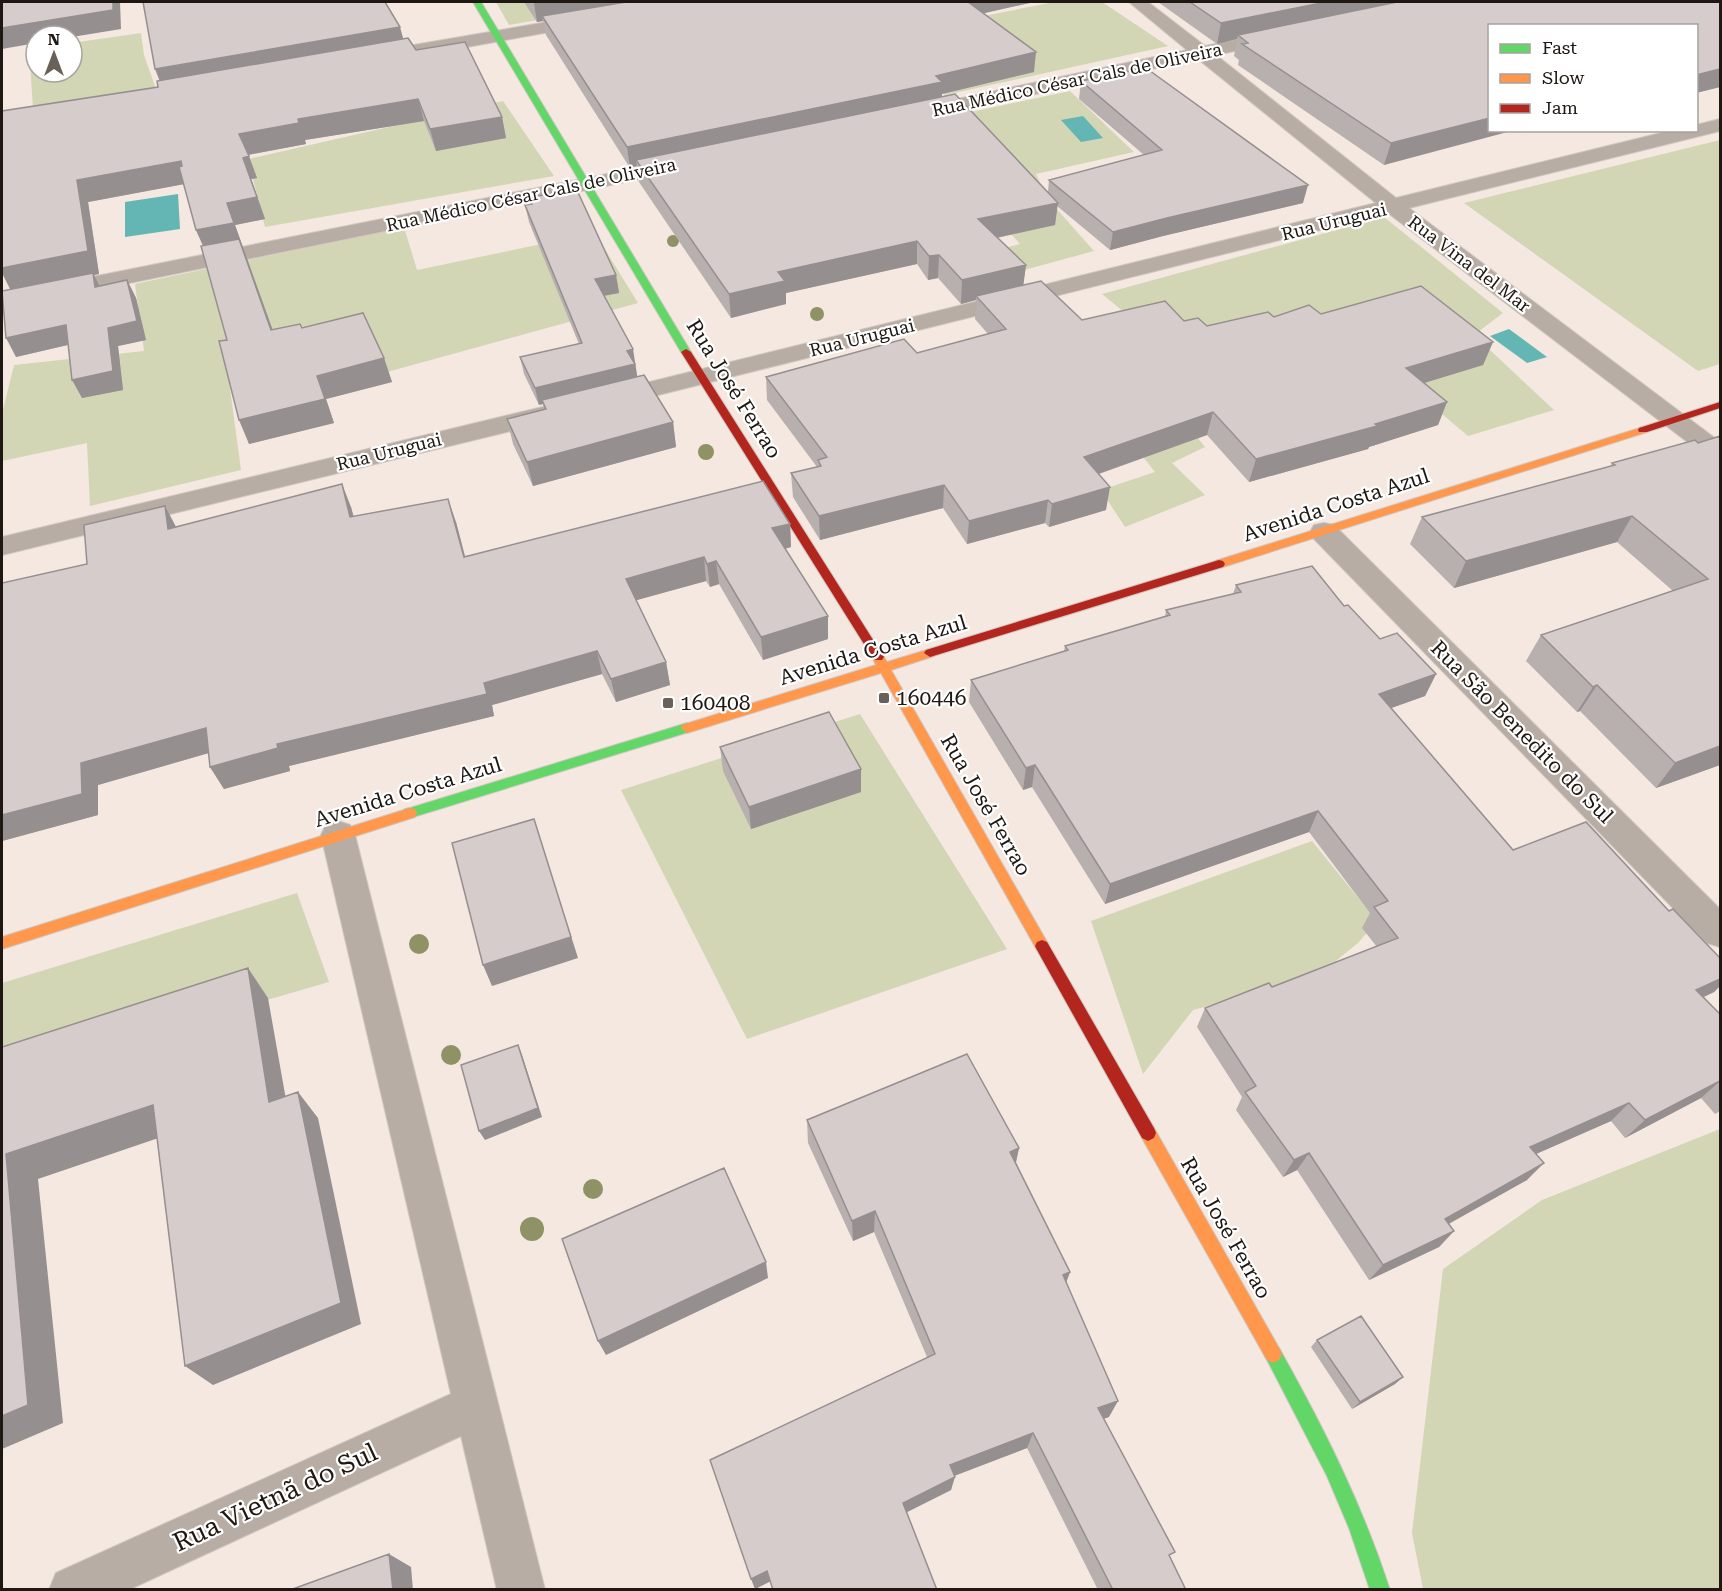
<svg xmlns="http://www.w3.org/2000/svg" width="1722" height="1591" font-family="'Roboto Serif',serif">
	<rect width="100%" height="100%" fill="#f4e8e0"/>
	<!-- green -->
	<path fill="#d2d6b5" d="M496,2H640L509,25Z
		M1054,2H1102L1168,46L945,95L889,42L879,37Z
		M141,33L144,55L156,89L33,107L29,50L36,49V72H72V43Z
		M1070,91L1134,152L1036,174L1047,198L1094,251L987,280L970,257L1020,244L974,194L857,136Z
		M503,101L554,176L265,227L248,159Z
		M1720,140V364L1698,371L1464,203Z
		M1384,217L1503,313L1474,335L1554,410L1468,436L1344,331L1209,348L1135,321L1102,294Z
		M404,227L417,270L595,233L638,303L387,372L227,366L241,470L90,506L87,443L2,461V414L14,365L144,351L135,284Z
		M1163,394L1205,447L1172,463L1205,495L1125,527L1101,490L1155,472L1107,411Z
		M860,714L1007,949L747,1039L621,790Z
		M1312,841L1377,921L1358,943L1316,977L1193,1010L1143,1074L1091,921Z
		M297,893L329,982L2,1077V983Z
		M1720,1129V1589H1423L1412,1533L1443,1269L1542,1200Z"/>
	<!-- water -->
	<path fill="#63b6b4" d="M1083,116L1103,138L1081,142L1061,120Z
		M178,194L180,229L125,237V202Z
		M1509,329L1547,357L1527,363L1490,336Z"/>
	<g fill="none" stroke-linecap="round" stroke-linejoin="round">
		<!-- street casing -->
		<g stroke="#d0c7c1" stroke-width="2">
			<path id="street" d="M1129,2H1148L1205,46L1280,31L1286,32L1289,36L1286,40L1216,55L1396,198L1673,130H1696V125L1720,119V131L1409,208L1720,442V462L1711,460L1388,213L610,407L601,404L597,399L601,394L1376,203L1198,59L920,119L913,117L910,113L913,109L920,107L1187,50Z
				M588,15L594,16L597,20L594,24L373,64L364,58L373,52Z
				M682,159L689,161L692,165L689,169L2,309V295Z
				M551,405L560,407L564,413L560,419L2,555V537Z
				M1324,523L1334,525L1720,909V947L1707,943L1314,539L1310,532L1314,525Z
				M338,821L350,825L355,835L545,1590H497L461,1436L128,1590H49L56,1573L451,1394L321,835L326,825Z"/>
		</g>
		<!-- fast casing -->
		<g stroke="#d0c7c1" stroke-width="2">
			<path id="fast" d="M473,2H481L691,352L690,354L686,355L681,352Z
				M687,723L693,728L692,731L410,818L405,817L403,813L405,809L410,808Z
				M1273,1345L1279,1348C1323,1426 1362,1504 1390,1590H1370L1349,1528L1327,1476L1264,1354L1267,1348Z"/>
		</g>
		<!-- slow casing -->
		<g stroke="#d0c7c1" stroke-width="2">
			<path id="slow" d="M1643,427L1647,428V432L1223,567L1219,568L1213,564L1215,561Z
				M930,649L934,650L936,653L934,656L891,670L1047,942L1049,946L1047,950L1042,952L1037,950L881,673L687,733L681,728L682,725L876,665L872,657L874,654H882L887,662Z
				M410,808L415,809L417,813L415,817L2,949V937Z
				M1148,1125L1154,1128L1279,1348L1282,1354L1279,1360L1273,1363L1267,1360L1142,1138L1140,1133L1142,1128Z"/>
		</g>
		<!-- jam casing -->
		<g stroke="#d0c7c1" stroke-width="2">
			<path id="jam" d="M686,349L691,352L882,654L884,657L882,660H874L681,352Z
				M1720,402V408L1647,432H1639L1638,430L1639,428Z
				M1219,560L1223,561L1225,564L1223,567L930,657L924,653L926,650Z
				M1042,940L1047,942L1154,1128L1156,1133L1154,1138L1148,1141L1142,1138L1037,950L1035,946L1037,942Z"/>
		</g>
		<!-- street -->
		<use href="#street" fill="#b8ada4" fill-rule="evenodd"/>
		<!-- fast -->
		<use href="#fast" fill="#63d668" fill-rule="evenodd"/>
		<!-- slow -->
		<use href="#slow" fill="#ff974d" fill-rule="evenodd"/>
		<!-- jam -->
		<use href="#jam" fill="#b3261e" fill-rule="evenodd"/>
	</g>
	<!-- trees -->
	<g fill="#8e9265">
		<circle cx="673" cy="241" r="6"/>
		<circle cx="817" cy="314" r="7"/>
		<circle cx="706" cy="452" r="8"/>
		<circle cx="419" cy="944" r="10"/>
		<circle cx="451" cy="1055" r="10"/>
		<circle cx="593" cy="1189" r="10"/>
		<circle cx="532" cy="1229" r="12"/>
	</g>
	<!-- wall -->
	<path fill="#b8afaf" d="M524,2H1034L983,13L1034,72L942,94V96L1048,192L1049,180L1144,155L1079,99L1081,81L1303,203L1163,236L1110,250L1057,206L1055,225L997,238L1026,265L1023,285L1082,320L1184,321L1207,326L1274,317L1321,314L1493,342L1483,365L1424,383L1447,402L1438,425L1369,447L1368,449L1249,482L1207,435L1099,474L1106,510L1049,527L1045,523L967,544L943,508L820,540L793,497L791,473L817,467L767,400L766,377L917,353L988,334L975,319L976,300L961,304L938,278L928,280L917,264L786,293V304L731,318L639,182L637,166L630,168L546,35L543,21L537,22Z
		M1158,2H1720V87L1696,93V26L1384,165L1238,65L1239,60L1234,56L1237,39L1217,44Z
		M403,39L416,50L502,117L506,138L436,151L424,121L305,140L306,144L248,155L257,178L251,179L265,219L235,225L272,330L302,328L384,358L392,382L326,399L334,423L249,444L227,340L203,246L196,230L184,184L88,202L99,274L94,275L100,286L127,280L136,298L146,340L118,346L123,390L82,398L68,345L16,357L10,289L158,87Z
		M529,198L616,275L619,293L604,295L636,367H635L637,377L673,422L676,447L533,486L513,444L507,419L544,410L543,404L539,405L524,374L520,357L579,344L529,222L525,205L530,204Z
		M1720,436V765L1656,788L1580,711L1577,712L1526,661L1541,635L1673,591L1617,542L1454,588L1410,544L1422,517L1610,467L1612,463L1698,443Z
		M165,506L176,527L351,507L354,517L456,522L465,556L790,524L791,547L785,549L828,616V639L763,660L719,584L710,587L706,581L636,600L666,662L670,685L616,702L602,674L492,705L494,716L289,766L290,771L224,789L210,767L209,753L98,785V815L2,841V583L87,564Z
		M1236,585L1344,606L1380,639L1436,674L1425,696L1391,708L1513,850L1669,911L1720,958V986L1714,992L1704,997L1720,1014V1111L1715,1114L1701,1098L1625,1138L1611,1121L1536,1154L1527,1180L1449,1224L1454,1231L1439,1247L1369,1280L1297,1170L1283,1177L1236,1110L1242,1097L1197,1027L1205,1008L1272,987L1377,947L1362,928L1370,913L1309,832L1105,904L1032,787L1023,790L969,702L971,680L1064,651L1065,646L1165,617L1166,610L1233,594Z
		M720,747L861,792L751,829L723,771Z
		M807,1120L1019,1148L1016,1163L1070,1272L1066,1282L1109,1417L1104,1418L1170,1557L1186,1590H1098L1027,1448L954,1476L951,1490L755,1589L927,1357L874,1232L853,1241L808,1143Z
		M1317,1340L1403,1377L1395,1384L1352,1409L1311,1347Z"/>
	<!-- shaded-wall -->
	<path fill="#968f8f" d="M113,2H120L121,29L72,37V36H36V43L2,49V28Z
		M542,2H657L542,16L543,21L537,22L534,3Z
		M963,2H1034L963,18Z
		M1326,2H1417L1238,35L1237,39L1217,44L1221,23Z
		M400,27L405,45L162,87L155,69Z
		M1036,52L1034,72L942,94L941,102L636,160L637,166L630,168L627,147Z
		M1720,69V87L1696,93V75Z
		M418,99L424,121L305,140L306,144L247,155L239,134L298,119Z
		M502,117L506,138L436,151L430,129Z
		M1490,118V130H1515L1384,165L1391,143Z
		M249,156L257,178L251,179L265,219L235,225L281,353L271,330L206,252L196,230L227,203L243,158Z
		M181,161L190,183L88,202L99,274L94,275L102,291H11L2,273V268L77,180Z
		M1308,185L1303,203L1163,236L1110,250L1113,232L1167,218Z
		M1058,203L1055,225L976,242L978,219Z
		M917,241V264L786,293V304L731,318L729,294L778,272Z
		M939,255L938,278L928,280L929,256Z
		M1026,265L1023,288L976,296V300L961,304L962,280Z
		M616,275L619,293L598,297L595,279Z
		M127,280L136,298L146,340L118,346L123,390L82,398L72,380L108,328Z
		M66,325L76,343L16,357L6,338Z
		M1493,342L1483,365L1398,391L1406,368Z
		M633,349L638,381L542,400L543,404L539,405L535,388L627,351Z
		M384,358L392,382L326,399L334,423L249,444L239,420L317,376Z
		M1447,402L1438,425L1369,447L1368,449L1249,482L1256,459L1375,424Z
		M1213,412L1207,435L1081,480L1084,457Z
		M673,422L676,447L533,486L527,462Z
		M342,484L351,507L359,540L350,517Z
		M944,485L943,508L820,540L819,516Z
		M1110,487L1106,510L1049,527L1052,504Z
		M448,499L456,522L471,580L464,557Z
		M1048,500L1045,523L967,544L969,521Z
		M165,506L177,529H168Z
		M1632,516L1617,542L1454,588L1466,561Z
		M790,524L791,547L773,552L772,528Z
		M704,557L706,581L630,602L626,579Z
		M716,561L719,584L710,587L707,564Z
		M828,616V639L763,660L761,637Z
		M597,651L602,674L492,705L494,716L289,766L290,771L224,789L210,767L277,744L484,683Z
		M666,662L670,685L616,702L611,679Z
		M1436,674L1425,696L1369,716L1379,694Z
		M1597,685L1580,711L1577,712L1593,687Z
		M206,728L219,750L98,785V815L2,841V815L81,763Z
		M1720,746V765L1656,788L1675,763Z
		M1035,765L1032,787L1023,790L1026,768Z
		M861,769V792L751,829L749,807Z
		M1318,811L1309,832L1105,904L1110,884Z
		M534,819L578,958L492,986L483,965Z
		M248,968L268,998L291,1128L269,1102Z
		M1720,979V986L1714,992L1677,1009L1696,990Z
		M518,1045L522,1055L542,1117L485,1140L479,1131Z
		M1720,1081L1701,1098L1625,1138L1645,1120Z
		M298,1092L318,1118L361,1324L213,1385L185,1366Z
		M1629,1103L1611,1121L1513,1164L1530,1147Z
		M153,1105L179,1131L38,1179L63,1423L2,1449L6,1154Z
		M1019,1148L1014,1170L1010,1152Z
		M1309,1153L1297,1170L1283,1177L1294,1160Z
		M1544,1163L1527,1180L1430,1234L1445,1219Z
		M875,1211L874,1232L853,1241L852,1221Z
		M1454,1231L1439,1247L1369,1280L1383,1265Z
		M766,1262L768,1278L606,1355L598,1341Z
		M1070,1272L1063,1291V1275Z
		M1403,1377L1395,1384L1352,1409L1360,1402Z
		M1118,1401L1109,1417L1090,1424L1098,1408Z
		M1033,1433L1027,1448L946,1479L950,1465Z
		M955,1477L951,1490L901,1515L903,1503Z
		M389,1554L411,1567L413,1590H393Z
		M767,1571L771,1581L755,1589L751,1579Z"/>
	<!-- building -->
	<path fill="#d6cccc" stroke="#968f8f" stroke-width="1.5" d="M2,2H113V10L2,28Z
		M143,2H385L400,27L155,69Z
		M626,2H968L1036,52L936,76L942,82L627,147L542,16Z
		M1190,2H1326L1221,23Z
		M1397,2H1720V69L1696,75V26H1490V118L1391,143L1242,44L1248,43L1238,35Z
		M408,38L416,50L465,42L502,117L430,129L418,99L298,119L299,123L239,134L249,156L243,158L257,197L227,203L234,223L196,230L179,167L182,166L181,161L77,180L88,251L2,268V111L158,87L157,81Z
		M1146,68L1308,185L1167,218L1113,232L1049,180L1162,150L1081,81Z
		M955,94L1058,203L978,219L1026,265L962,280L939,255L929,256L917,241L778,272L785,281L729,294L636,160Z
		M576,188L616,275L595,279L633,349L627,351L635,364L535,388L520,357L582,343L525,205L532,204L529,198Z
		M239,239L271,330L300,324L302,328L363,313L384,358L317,376L325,399L239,420L219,341L227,340L201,246Z
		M93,273L95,287L127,280L137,321L108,328L113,371L72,380L66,325L6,338L2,291Z
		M1041,281L1082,320L1165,301L1184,321L1198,318L1207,326L1268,312L1274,317L1309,305L1321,314L1421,286L1493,342L1406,368L1447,402L1375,424L1377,426L1256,459L1213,412L1084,457L1110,487L1052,504L1048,500L969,521L944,485L819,516L791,473L821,466L818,460L827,457L766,377L904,339L917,353L1006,329L976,296Z
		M644,375L673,422L527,462L507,419L546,409L542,400Z
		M1720,436V746L1675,763L1597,685L1593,687L1541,635L1708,579L1632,516L1466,561L1422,517L1615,465L1612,463L1695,440L1698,443Z
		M763,481L790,524L772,528L828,616L761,637L716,561L707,564L704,557L626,579L666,662L611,679L597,651L484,683L487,694L277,744L278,748L210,767L206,728L81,763L82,794L2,815V583L87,564L84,525L165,506L168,529L342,484L350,517L448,499L464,557Z
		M1312,566L1344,606L1348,605L1380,639L1397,633L1436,674L1379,694L1513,850L1586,822L1669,911L1673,909L1720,958V979L1696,990L1720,1014V1081L1645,1120L1629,1103L1530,1147L1544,1163L1445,1219L1454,1231L1383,1265L1309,1153L1294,1160L1245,1092L1256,1086L1205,1008L1269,983L1272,987L1398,938L1374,907L1388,901L1318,811L1110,884L1035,765L1026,768L971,680L1068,650L1065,646L1170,615L1166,610L1241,592L1236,585Z
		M829,712L861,769L749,807L720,747Z
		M534,819L571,937L483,965L452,843Z
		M248,968L269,1102L298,1092L341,1303L185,1366L153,1105L6,1154L28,1405L2,1416V1047Z
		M518,1045L538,1108L479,1131L461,1065Z
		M967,1054L1019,1148L1010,1152L1070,1272L1063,1275L1118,1401L1098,1408L1175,1552L1169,1555L1186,1590H1113L1033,1433L950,1465L955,1477L903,1503L937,1590H773L767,1571L751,1579L710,1460L935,1354L875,1211L852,1221L807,1120Z
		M724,1168L766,1262L598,1341L562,1239Z
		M1361,1316L1403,1377L1360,1402L1317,1340Z
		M389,1554L393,1590H290Z"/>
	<!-- markers -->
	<g fill="#69605a" stroke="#fff" stroke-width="2">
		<rect x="878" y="692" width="12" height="12" rx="3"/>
		<rect x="662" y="697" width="12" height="12" rx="3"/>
	</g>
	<g text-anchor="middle" stroke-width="4.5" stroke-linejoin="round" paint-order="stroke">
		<!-- far-street labels -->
		<g font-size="18" fill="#1e1712" stroke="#fff">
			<text transform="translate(1077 80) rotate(-12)" y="6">Rua Médico César Cals de Oliveira</text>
			<text transform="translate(531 195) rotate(-12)" y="6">Rua Médico César Cals de Oliveira</text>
			<text transform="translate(1334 222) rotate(-14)" y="6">Rua Uruguai</text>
			<text transform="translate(1469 264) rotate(37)" y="6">Rua Vina del Mar</text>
			<text transform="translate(862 338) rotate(-14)" y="6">Rua Uruguai</text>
			<text transform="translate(389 452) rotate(-14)" y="6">Rua Uruguai</text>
		</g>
		<!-- street labels -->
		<g font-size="21" fill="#1e1712" stroke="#fff">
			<text transform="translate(734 389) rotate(58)" y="7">Rua José Ferrao</text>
			<text transform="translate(1336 505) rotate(-18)" y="7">Avenida Costa Azul</text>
			<text transform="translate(873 650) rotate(-17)" y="7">Avenida Costa Azul</text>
			<text transform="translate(1522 732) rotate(45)" y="7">Rua São Benedito do Sul</text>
			<text transform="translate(408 792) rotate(-17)" y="7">Avenida Costa Azul</text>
			<text transform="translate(986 805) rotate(60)" y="7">Rua José Ferrao</text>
			<text transform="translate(1226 1228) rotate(60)" y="7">Rua José Ferrao</text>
		</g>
		<!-- poi labels -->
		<g font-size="21" fill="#1e1712" stroke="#fff" text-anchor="start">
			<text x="896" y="705">160446</text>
			<text x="680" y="710">160408</text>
		</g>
		<!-- near-street labels -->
		<g font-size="26" fill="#1e1712" stroke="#fff">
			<text transform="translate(275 1497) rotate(-25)" y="9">Rua Vietnã do Sul</text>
		</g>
	</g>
	<!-- border -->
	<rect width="1722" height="1591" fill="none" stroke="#1e1712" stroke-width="6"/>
	<!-- legend -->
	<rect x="1488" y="24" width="210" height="108" fill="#ffffff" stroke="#a5a2a0" stroke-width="1.5"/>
	<rect x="1500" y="44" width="30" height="9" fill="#63d668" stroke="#a5a2a0" stroke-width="1.5"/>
	<text x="1542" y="54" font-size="18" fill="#1e1712">Fast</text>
	<rect x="1500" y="74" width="30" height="9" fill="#ff974d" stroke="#a5a2a0" stroke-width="1.5"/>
	<text x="1542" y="84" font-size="18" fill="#1e1712">Slow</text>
	<rect x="1500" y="104" width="30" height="9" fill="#b3261e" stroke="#a5a2a0" stroke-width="1.5"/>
	<text x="1542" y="114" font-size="18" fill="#1e1712">Jam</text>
	<!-- north arrow -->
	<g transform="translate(54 54)"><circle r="28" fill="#ffffff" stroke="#a5a2a0" stroke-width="1.5"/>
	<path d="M0-4.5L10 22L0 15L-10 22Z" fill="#69605a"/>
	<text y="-9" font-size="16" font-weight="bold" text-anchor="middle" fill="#1e1712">N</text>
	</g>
</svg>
